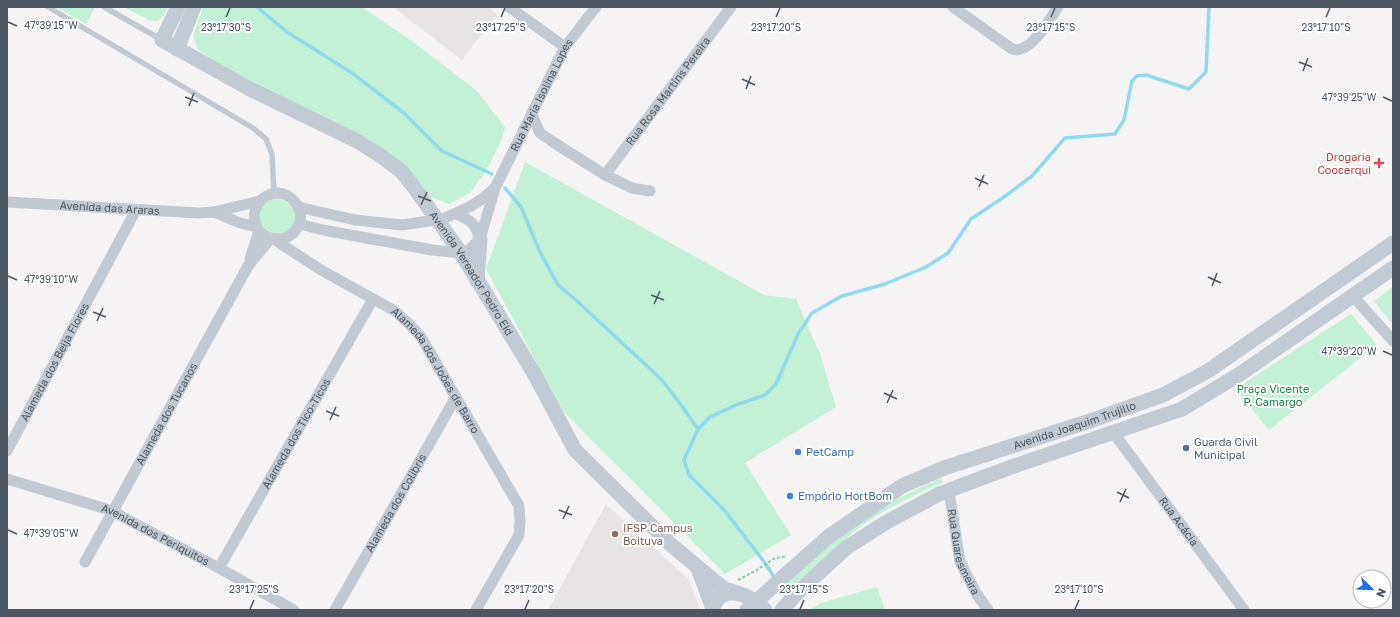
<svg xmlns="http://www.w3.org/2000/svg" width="1400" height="617" font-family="'Golos Text',sans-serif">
	<rect width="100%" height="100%" fill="#f5f3f3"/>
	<!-- education -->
	<path fill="#e6e4e5" d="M393,7H488L497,14L462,60Z
		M606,504L689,580L700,610H548Z"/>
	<!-- green -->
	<path fill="#c3f1d5" d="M56,7H95L86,24Z
		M124,7H168L163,16L158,21H150Z
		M203,7H362L416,44L477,91L505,127L501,141L486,171L470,193L449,204L433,198L416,183L214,62L198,49L193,36Z
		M525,162L764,295L796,299L820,354L836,407L745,463L791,535L725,574L563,411L486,269Z
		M277,198C291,201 303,218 290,229C287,232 282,234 278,235L262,229C261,224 259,218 259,213C259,204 270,199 277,198Z
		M1393,287V325L1374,301Z
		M1351,314L1377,345L1269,430L1235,389Z
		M941,478L943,482C915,495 886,508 860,527C836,546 815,568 791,587L784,582L811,558L888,503Z
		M877,587L885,610H809L821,603Z"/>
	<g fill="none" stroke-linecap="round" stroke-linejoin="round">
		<!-- stream -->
		<path stroke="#90daee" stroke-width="3.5" d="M257,7L287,32L352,73L404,113L442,151L492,174
			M505,188L521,207L540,252L558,285L577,301L662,380L682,406L698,429
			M776,580L765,563L725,511L689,475L684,460L698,429L710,417L736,405L765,395L776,384L798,334L812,313L842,296L885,284L926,267L948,253L971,219L1004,197L1032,176L1065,138L1115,134L1124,120L1132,81L1137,76L1146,75L1189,89L1206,72L1209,7
			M779,585L787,598"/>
		<!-- path -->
		<path stroke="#7ad0a6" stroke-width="2" stroke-dasharray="3 2" stroke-linecap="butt" d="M738,580L757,570L773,559L787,556"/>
		<!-- lane -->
		<path stroke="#c1cad2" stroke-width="5.5" d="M48,7L253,128L266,139L272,154L274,193
			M104,7L162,40"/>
		<!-- street -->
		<g stroke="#c1cad2" stroke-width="11">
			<path d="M509,7L565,47"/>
			<path d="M953,7L1012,49C1015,50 1018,50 1021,49C1035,45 1050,19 1058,7"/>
			<path d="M532,112L535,122L540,133L553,142L605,175L632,188L650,191"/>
			<path id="s1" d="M605,175L731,7"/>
			<path id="s2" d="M7,202L199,213L214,212L260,201"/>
			<path d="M298,207L355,220L402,225L443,219L471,206L482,199L495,188"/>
			<path d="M214,212L240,223L257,227"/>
			<path d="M456,214C471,220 475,223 480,239"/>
			<path id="s3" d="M299,224L323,230L432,250L461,253L469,250L480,239L495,188L565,47L596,7"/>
			<path id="s4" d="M275,240L321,270L395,311L410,325L421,337L519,506L520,521L519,535L476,610"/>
			<path d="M250,259L259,231C242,206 275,179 294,201C314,223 284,254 259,231"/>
			<path d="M1353,296L1393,341"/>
			<path id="s5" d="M1113,432L1244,610"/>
			<path id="s6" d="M7,451L136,210"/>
			<path id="s7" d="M7,479L113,511L121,516L219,568L294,610"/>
			<path id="s8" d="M949,491L960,562L976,593L988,610"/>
			<path id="s9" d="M85,562L248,266L270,239"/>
			<path id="s10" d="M219,568L373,299"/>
			<path id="s11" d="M335,610L456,397"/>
		</g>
		<!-- secondary -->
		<g stroke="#c1cbd6" stroke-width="15">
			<path id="s12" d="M178,7L162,40L250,89L357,141L381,156L401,171L413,186L461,253L535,375L575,450L670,544L723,588L737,593"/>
			<path d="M177,49L194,7"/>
			<path d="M477,281L480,239"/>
			<path d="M698,568L713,609"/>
			<path d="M713,610C713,605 715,603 718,599C731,584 755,599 765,610"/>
			<path id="s13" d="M747,610L783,577L828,537L902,486L944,468L1093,420L1163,395L1208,371L1393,243"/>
			<path d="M782,610L797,593L846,548L885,523L939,494L1014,466L1182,409L1240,374L1393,268"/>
		</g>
	</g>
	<!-- ticks -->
	<path fill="none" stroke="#4a5661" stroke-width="1.5" d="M226,17L230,8M501,17L505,8M776,17L780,8M1051,17L1055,8M1326,17L1330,8M8,22L17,26M1299,62L1312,67M1303,71L1308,58M742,79L755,85M746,89L751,76M185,97L198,102M1383,97L1392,101M189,106L194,93M975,178L988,184M979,187L984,175M418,196L431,201M421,205L427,192M8,276L17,280M1208,277L1221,283M1212,286L1217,273M651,295L664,300M654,304L660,291M93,312L106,317M97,321L103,308M1383,351L1392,355M884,393L897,399M887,403L893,390M326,411L339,416M330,420L336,407M1117,492L1129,498M1120,502L1126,489M559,510L572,515M563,519L569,506M8,530L17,534M250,609L254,600M525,609L529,600M800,609L804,600M1075,609L1079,600"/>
	<!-- markers -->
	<path fill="#e0444e" stroke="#fff" stroke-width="1.5" d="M1377 157h4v4h4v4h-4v4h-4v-4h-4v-4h4z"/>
	<circle fill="#5c6f8a" stroke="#fff" stroke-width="1.5" cx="1186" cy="448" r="4"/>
	<g fill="#3f7fe0" stroke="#fff" stroke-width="1.5">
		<circle cx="798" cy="452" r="4"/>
		<circle cx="790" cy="496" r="4"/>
	</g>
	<circle fill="#8d6e63" stroke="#fff" stroke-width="1.5" cx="615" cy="534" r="4"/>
	<g text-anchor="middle" stroke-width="4" stroke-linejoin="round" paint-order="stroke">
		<!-- street labels -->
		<g font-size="11" fill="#4a5661" stroke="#fff">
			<text dy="4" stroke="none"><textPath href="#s1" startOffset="105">Rua Rosa Martins Pereira</textPath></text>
			<text dy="4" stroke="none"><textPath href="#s3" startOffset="346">Rua Maria Isolina Lopes</textPath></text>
			<text dy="4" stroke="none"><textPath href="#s2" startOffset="103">Avenida das Araras</textPath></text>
			<text dy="4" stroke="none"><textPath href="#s12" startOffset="434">Avenida Vereador Pedro Eid</textPath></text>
			<text dy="4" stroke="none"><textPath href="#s6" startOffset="101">Alameda dos Beija Flores</textPath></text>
			<text dy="4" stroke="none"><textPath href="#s4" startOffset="212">Alameda dos Joões de Barro</textPath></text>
			<text dy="4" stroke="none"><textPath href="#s9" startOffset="169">Alameda dos Tucanos</textPath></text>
			<text dy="4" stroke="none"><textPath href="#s13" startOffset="382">Avenida Joaquim Trujillo</textPath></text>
			<text dy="4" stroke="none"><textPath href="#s10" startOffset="155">Alameda dos Tico-Ticos</textPath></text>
			<text dy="4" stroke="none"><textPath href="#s11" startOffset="123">Alameda dos Colibris</textPath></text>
			<text dy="4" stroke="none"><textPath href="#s5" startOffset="111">Rua Acácia</textPath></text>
			<text dy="4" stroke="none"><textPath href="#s7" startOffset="159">Avenida dos Periquitos</textPath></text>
			<text dy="4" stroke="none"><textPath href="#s8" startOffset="63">Rua Quaresmeira</textPath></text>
		</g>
		<!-- health labels -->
		<g font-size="11" fill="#be3a42" stroke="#fff" text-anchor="end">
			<text x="1371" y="161">Drogaria<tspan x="1371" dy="13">Coocerqui</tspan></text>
		</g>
		<!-- park labels -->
		<g font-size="11" fill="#17864f" stroke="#fff">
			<text x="1273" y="393">Praça Vicente<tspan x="1273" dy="13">P. Camargo</tspan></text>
		</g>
		<!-- service labels -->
		<g font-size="11" fill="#4e5e75" stroke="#fff" text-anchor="start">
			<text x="1194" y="446">Guarda Civil<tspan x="1194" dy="13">Municipal</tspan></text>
		</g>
		<!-- shop labels -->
		<g font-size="11" fill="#366cbe" stroke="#fff" text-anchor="start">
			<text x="806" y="456">PetCamp</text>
			<text x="798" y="500">Empório HortBom</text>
		</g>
		<!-- education labels -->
		<g font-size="11" fill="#785e54" stroke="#fff" text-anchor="start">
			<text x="623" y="532">IFSP Campus<tspan x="623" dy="13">Boituva</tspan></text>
		</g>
	</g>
	<g font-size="10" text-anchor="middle" fill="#4a5661" stroke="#fff" stroke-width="4" stroke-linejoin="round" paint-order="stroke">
		<text x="51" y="29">47°39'15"W</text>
		<text x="226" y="31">23°17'30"S</text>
		<text x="501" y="31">23°17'25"S</text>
		<text x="776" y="31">23°17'20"S</text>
		<text x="1051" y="31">23°17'15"S</text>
		<text x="1326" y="31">23°17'10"S</text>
		<text x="1349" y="101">47°39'25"W</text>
		<text x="51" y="283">47°39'10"W</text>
		<text x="1349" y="355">47°39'20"W</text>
		<text x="51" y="537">47°39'05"W</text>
		<text x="254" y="593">23°17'25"S</text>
		<text x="529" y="593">23°17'20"S</text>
		<text x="804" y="593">23°17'15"S</text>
		<text x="1079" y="593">23°17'10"S</text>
	</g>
	<!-- border -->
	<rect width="1400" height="617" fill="none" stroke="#4a5661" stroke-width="16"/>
	<!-- north arrow -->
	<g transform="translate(1372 589) rotate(113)"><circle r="19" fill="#ffffff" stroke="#b7bbc0"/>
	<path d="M0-3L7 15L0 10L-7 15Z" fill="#1a73e8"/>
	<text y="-6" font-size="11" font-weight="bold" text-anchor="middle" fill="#4a5661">N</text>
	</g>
</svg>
